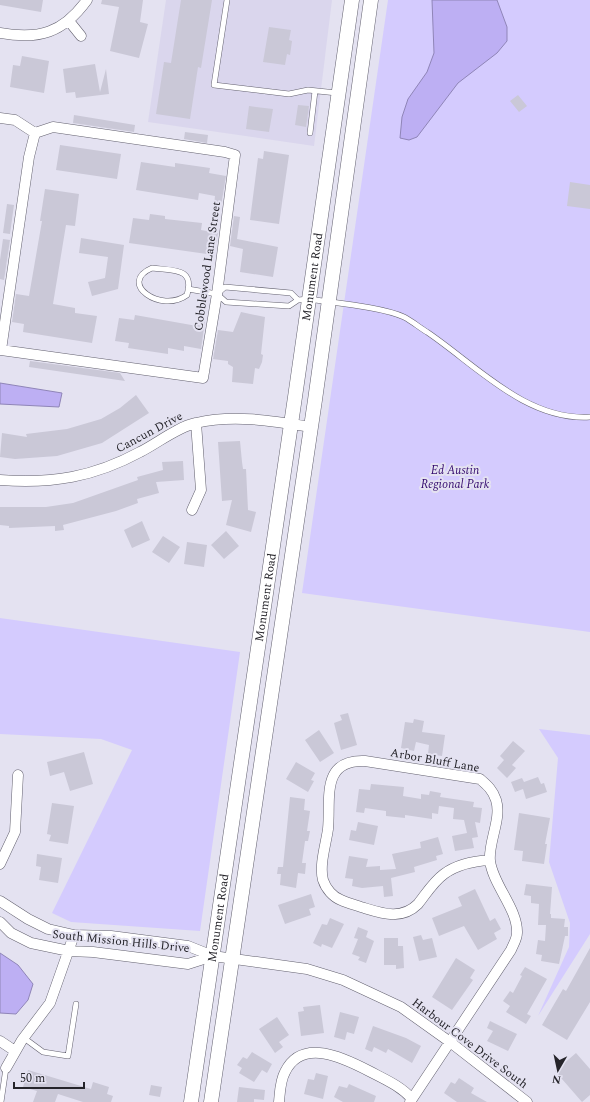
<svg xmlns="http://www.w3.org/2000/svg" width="590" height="1102" font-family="Spectral,serif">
	<rect width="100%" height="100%" fill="#e4e2f1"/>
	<!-- built -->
	<path fill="#dad6ed" d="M166,0H332L314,146L148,122Z"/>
	<!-- green -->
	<path fill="#d4cbfe" d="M388,0H590V632L302,593Z
		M0,618L240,652L200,931L71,922L52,913L132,750L101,739L0,734Z
		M539,729L590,735V934L538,1016L569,947L570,923L549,862L558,758Z"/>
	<!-- water -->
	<path fill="#bdaff3" stroke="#8f85b7" d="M432,0H497L507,27V41L497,53L458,83L417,137L409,140L400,138L402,117L408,99L427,72L434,53Z
		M0,383L62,393L59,407L0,404Z
		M0,953L18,965L33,984L28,1000L16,1014L0,1013Z"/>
	<!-- building -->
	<path fill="#cac8d7" d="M0,0H43L41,12L0,5Z
		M102,0H143L140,22L148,24L139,58L110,51L119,7L101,4Z
		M181,0H212L201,68L198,67L190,119L156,114L164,62L171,63Z
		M269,27L291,30L289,40L292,41L290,55L287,54L285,65L263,62Z
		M22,56L49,61L44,93L10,87L13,65L20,66Z
		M95,64L100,92L106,69L109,94L76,98L75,92L66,93L63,69Z
		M518,95L527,106L519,112L510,101Z
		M298,105L309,106L306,127L295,125Z
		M249,106L273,109L269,132L246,129Z
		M74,115L135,125L134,132L73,123Z
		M185,132L208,135L207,143L184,139Z
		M60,145L121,154L117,179L56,170Z
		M264,151L289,155L279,224L250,220L258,158L263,159Z
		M141,162L175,167V163L210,168L209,173L226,176L221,206L214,205L215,196L199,193L198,200L136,190Z
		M570,182L590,185V209L567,206Z
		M45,189L79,194L75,226L66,225L53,304L75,308V313L97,316L92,343L23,332L24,324L12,322L16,294L29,296L42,221H40Z
		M7,204L14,205L10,234L3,233Z
		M150,214L165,216V219L202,223L201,230L218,233L214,255L129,243L133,218L149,220Z
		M234,216L240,217L237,239L278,247L273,277L240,272L243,249L230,246Z
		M81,238L124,245L118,289L92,296L88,282L105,278L108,257L79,253Z
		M3,239L10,240L4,280L0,279V260Z
		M241,312L265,317L261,354L263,355L262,362L259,369L255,368L253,384L232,382L233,367L228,364V361L213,359L218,330L233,332Z
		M135,315L197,326L198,320L205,321L201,349L184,346V351L168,348V354L128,348L129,343L115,341L119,318L134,320Z
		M30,361L120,373L125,381L29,367Z
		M136,395L149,413L102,443L57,456L15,459L0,457L2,433L27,437L26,434L67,429L101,419L120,408Z
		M240,441L242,462L243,469H246L248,510L256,512L251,532L226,525L232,500L222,501L218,442Z
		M183,461L184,480L156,482L159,493L137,499L138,503L116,511L63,525L64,530L55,531V526L9,528V526L0,525V507H46L73,503L138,480L137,477L163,470L162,462Z
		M142,521L150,540L132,548L124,530Z
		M226,531L239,546L224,559L211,545Z
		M163,536L180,547L169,563L152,552Z
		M187,542L207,545L204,567L184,564Z
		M348,713L357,745L341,750L334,723L342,720L340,715Z
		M414,719L424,721L422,732L445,735L442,756L428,754L429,745L416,742L414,751L401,748L405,722L413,723Z
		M319,730L334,753L320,762L305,740Z
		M513,741L525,751L512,765L516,768L507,778L497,768L504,760L500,756Z
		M84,752L93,784L70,791L64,772L50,776L47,762Z
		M296,762L315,773L311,780L314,781L308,792L286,779Z
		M538,777L541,784L544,783L547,792L526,799L523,789L515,792L511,782L522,778L524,782Z
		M371,784L404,787L403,796L421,799V794L429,795L430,791L441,793L440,797L474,802L473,807L482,808L480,823L475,822L478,837L472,838L474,848L455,851L452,836L467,833L464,820L453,819L454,808L439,806L438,814L432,813V819L405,815V818L386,816V811L365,808L364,813L356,812L359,789L370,790Z
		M290,797L305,799L304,810L310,811L307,831H310L308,841H305L302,863H306L305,874L298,873L296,888L280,885L281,874H277L278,867H283Z
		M52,803L74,806L68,844L49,841L51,835L47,834Z
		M519,813L550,818L545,844H547L544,864L522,861L523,851L514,850Z
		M358,822L378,826L374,845L349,840L351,830L356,831Z
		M438,837L443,854L436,856L437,860L414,867L415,872L391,878L393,896L384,897L383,886L362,888L352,886L353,879L345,878L349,856L368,859L366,867L380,866V870L396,869L392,854L421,848L420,842Z
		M37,854L62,858L58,883L39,880L41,867L36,866Z
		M526,884L552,887L550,914H551V918L565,919L564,927H568V936H565L559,964L541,961L542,955L536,954L538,940L545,941L546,925H538L539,904L531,903V896L524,895Z
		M475,889L490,921L495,918L501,929L494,933L497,939L478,950L464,926L439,936L432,918L462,906L458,897Z
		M311,894L315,907L309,909L311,915L285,924L278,905Z
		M330,918L344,924L332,948L322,944L321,947L313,943L322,924L327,925Z
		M358,927L368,931L366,937L374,941L366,963L358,960L360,957L352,954L358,939L354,938Z
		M421,935L423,940L432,938L437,957L419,961L413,937Z
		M384,938H398V946H403L404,968L396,969V965H384Z
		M590,948V1002L567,1040L542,1025L563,989L566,991Z
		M456,958L475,970L470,978L473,980L452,1010L432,997Z
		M525,967L547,979L527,1014L531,1016L526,1024L506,1012L510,1006L503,1001L510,991L513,993L522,976L520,975Z
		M320,1005L324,1033L301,1036L298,1012L304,1011L303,1007Z
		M340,1012L359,1017L354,1034L347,1032L345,1040L334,1037Z
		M277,1017L289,1035L279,1042L283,1047L275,1053L259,1029Z
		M490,1021L517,1034L508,1051L487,1041L493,1031L487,1028Z
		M373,1026L406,1038L421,1046L412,1063L388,1049L386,1053L374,1047L372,1052L365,1049Z
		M252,1052L272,1064L267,1073L262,1070L254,1082L239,1073L242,1068L237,1065L243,1057L247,1059Z
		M576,1053L590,1069V1095L582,1102L555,1071Z
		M28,1070L91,1089L93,1082L109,1087L107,1094L113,1096L111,1102H83L58,1094L55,1102H33L37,1091L23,1087Z
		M316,1073L328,1076L323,1099L304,1094L308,1079L314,1080Z
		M459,1078L474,1088L471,1093L487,1102H457L444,1093L451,1082L455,1084Z
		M349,1084L376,1096L374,1102H343L334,1097L339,1086L347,1088Z
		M151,1085L162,1087L160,1097L149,1095Z
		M239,1087L265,1090L264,1100L254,1099V1102H237Z"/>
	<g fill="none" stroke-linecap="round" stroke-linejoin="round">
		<!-- lane casing -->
		<g stroke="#63616f" stroke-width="6">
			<path id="lane" d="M227,0L214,85L289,94L308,90L337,93
				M310,133L315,91
				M152,268C173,271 195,267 187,295C161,314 117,283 152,268Z
				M188,289L217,294L226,302L289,306L298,300L309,299C335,303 382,307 404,317C412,321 420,328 427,332C476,365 526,421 590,417
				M218,293L225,287L291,293L298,300
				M24,1038L43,1052L68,1056L76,1004
				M1,1102L6,1068"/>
		</g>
		<!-- street casing -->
		<g stroke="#63616f" stroke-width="11">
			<path id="street" d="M69,21L81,36
				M0,33C39,40 63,33 87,0
				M0,118L15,120L35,133
				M53,127L225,152L235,155L217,294L203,378L1,350L29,157L35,133Z
				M0,480C52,484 94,477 140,452C158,443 177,427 196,423C233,414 274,421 311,427
				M192,510L201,490L196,423
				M0,864L15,832L18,775
				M0,901L28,919L48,929L74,935L111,936L188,946L213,956L307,969L343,980L401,1007L450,1042L527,1102
				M0,922L11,933L31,943L69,951L93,952L188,964L213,956
				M0,1041L15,1051
				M6,1068L22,1040L50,1003L74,935
				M279,1102C280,1092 280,1081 285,1072C302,1037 344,1058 369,1071C384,1079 401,1086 412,1099
				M410,1102L511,950C513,945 517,939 517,933C518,909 493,885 490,861C488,842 502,819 496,800C493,790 487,785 480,779L365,761C320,759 331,800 328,829C326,844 319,865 323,880C326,889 333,897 341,900C347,903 355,905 361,907C381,913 401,921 418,904C426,894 433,882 444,874C456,865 474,861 490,860"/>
		</g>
		<!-- secondary casing -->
		<g stroke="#63616f" stroke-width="15">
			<g id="secondary">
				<path id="s1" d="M191,1102L295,397L352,0"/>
				<path d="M211,1102L315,400L371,0"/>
			</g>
		</g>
		<!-- lane -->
		<use href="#lane" stroke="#fff" stroke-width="5"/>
		<!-- street -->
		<use href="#street" stroke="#fff" stroke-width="10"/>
		<!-- secondary -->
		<use href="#secondary" stroke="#fff" stroke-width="14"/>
	</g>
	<g text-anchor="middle" stroke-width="4" stroke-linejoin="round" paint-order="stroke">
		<!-- street labels -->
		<g font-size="12" fill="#25242a" stroke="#e4e2f1">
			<text transform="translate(207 266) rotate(-82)" y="4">Cobblewood Lane Street</text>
			<text dy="4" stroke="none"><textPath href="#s1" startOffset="834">Monument Road</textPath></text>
			<text transform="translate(149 432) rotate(-28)" y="4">Cancun Drive</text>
			<text dy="4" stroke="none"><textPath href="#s1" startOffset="510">Monument Road</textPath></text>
			<text transform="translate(435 760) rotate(10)" y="4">Arbor Bluff Lane</text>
			<text dy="4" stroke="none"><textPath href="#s1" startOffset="186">Monument Road</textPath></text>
			<text transform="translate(121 941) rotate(6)" y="4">South Mission Hills Drive</text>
			<text transform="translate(470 1043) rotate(37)" y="4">Harbour Cove Drive South</text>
		</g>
		<!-- park labels -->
		<g font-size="12" font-style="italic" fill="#350c6f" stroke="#e4e2f1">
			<text x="455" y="474">Ed Austin<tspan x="455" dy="14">Regional Park</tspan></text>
		</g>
	</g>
	<!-- north arrow -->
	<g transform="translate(558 1070) rotate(189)" stroke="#e4e2f1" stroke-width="3" paint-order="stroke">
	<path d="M0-3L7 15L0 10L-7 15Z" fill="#25242a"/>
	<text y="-6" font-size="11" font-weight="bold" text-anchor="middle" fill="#25242a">N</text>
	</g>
	<!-- scale -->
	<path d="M14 1082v6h70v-6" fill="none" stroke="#25242a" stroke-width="2"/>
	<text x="20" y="1082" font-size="12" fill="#25242a" stroke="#e4e2f1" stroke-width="3" paint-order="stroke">50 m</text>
</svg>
